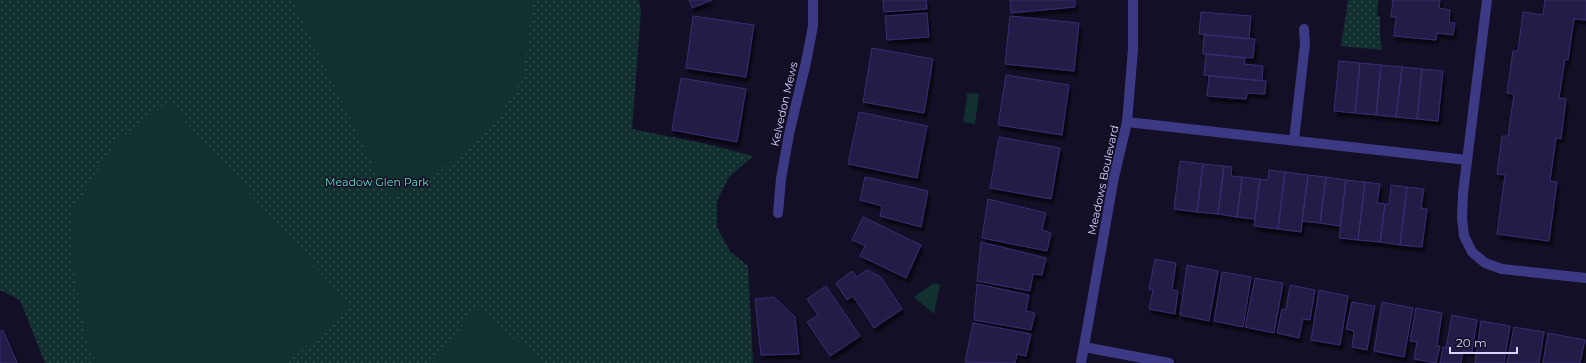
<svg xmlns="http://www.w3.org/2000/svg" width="1586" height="363" font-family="Montserrat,sans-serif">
	<defs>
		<pattern id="park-dots" width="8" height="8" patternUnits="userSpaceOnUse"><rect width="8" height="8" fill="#12302f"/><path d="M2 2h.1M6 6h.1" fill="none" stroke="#344d4e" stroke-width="1.8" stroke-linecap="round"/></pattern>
		<filter id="shadow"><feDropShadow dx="2.5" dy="4.5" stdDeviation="1" flood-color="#0009"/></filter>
	</defs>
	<rect width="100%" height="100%" fill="#130f26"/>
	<!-- park -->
	<path fill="url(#park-dots)" d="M0,0H639L641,11L632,129L707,144L753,156L729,177L717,201V227L730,251L748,266L753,363H45L20,300L0,290Z
		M1348,0H1378L1377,16H1380V35L1382,50L1341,46Z"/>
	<!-- garden -->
	<path fill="#12302f" d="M292,0H533L523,77L500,114L457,157L435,175L389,198Z
		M966,93L979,94L975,124L963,122L967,98Z
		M168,102L351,307L287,363H96L87,343L74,270L73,210L116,142Z
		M934,283L940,285L934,314L914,297Z
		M476,308L545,363H433Z"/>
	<!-- building -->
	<path fill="#241b47" stroke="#3b2d73" filter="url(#shadow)" d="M689,0H712L692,8Z
		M883,0H926L927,9L884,12Z
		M1010,0H1075V7L1011,13Z
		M1393,0H1440L1439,8L1450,10L1449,22L1455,23L1453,35L1437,33L1436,40L1394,36L1396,17H1391Z
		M1545,0H1586V20L1574,19L1568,60L1565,59L1559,98L1566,99L1561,139L1556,138L1550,181L1557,182L1549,241L1497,234L1505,175L1497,174L1502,136H1508L1514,94L1507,93L1513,51H1518L1523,12L1543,15Z
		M1201,12L1251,16L1249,39L1199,34Z
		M927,13L929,37L887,40L885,16Z
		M693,16L754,25L746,77L686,68Z
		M1010,16L1079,23L1074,71L1005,64Z
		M1204,35L1255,39L1253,58L1203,54Z
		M872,48L933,59L924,113L863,102Z
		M1206,54L1245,58L1244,64L1263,66L1262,81L1204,75Z
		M1339,61L1360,63L1355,113L1334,111Z
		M1360,63L1381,65L1376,115L1355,113Z
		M1381,65L1402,67L1396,117L1376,115Z
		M1402,67L1422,69L1417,119L1396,117Z
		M1422,69L1443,71L1438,121L1417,119Z
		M1006,75L1069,85L1062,135L998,125Z
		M1209,76L1266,81L1265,94L1247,93L1246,99L1207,96Z
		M681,78L746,89L737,142L672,130Z
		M859,112L927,126L917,178L848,164Z
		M999,137L1060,148L1051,199L990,188Z
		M1180,161L1203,164L1197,212L1174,209Z
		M1203,164L1224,166L1218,214L1197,212Z
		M1224,166L1232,167L1231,176L1242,177L1237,217L1218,214Z
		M1269,170L1285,172L1278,229L1254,226L1260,179L1268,180Z
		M1285,172L1308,175L1301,232L1278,229Z
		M1308,175L1326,177L1320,223L1302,221Z
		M865,177L928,191L921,227L880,216L882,206L860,200Z
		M1242,177L1260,179L1255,219L1237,217Z
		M1326,177L1346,180L1340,226L1320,223Z
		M1346,180L1365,182L1358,240L1339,238Z
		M1365,182L1380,184L1377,203L1385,204L1380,242L1358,240Z
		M1391,185L1407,187L1400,245L1380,242L1385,204H1389Z
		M1407,187L1424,189L1421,208L1427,209L1422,247L1400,245Z
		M988,199L1046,213L1042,230L1051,233L1047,251L982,238Z
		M863,217L921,245L906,278L860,256L865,246L852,240Z
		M981,242L1046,258L1042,275L1033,274L1030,291L977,281Z
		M1155,259L1176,263L1172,290L1178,291L1175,314L1149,309L1153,290L1149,289Z
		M1187,265L1218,271L1209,321L1180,315Z
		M867,270L881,277L902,309L874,328L853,296L847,300L836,283L852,271L857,277Z
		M1222,272L1251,277L1243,327L1214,321Z
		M1255,278L1283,283L1274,333L1245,327Z
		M977,284L1029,295L1026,311L1035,313L1031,330L974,320Z
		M1290,285L1315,290L1310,320L1303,319L1299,338L1277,333L1282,309L1286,310Z
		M826,286L860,336L830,356L807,322L818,315L807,299Z
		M1319,290L1348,296L1340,345L1311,340Z
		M774,297L795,317L799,354L761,355L755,299Z
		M1352,302L1375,306L1367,350L1352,347L1354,331L1346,329Z
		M1382,302L1413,308L1404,357L1374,351Z
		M1416,308L1442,313L1437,346H1440L1436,363L1414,359L1417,342L1410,341Z
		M1452,315L1477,320L1472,352L1463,351L1461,363H1440L1443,347L1446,348Z
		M1481,321L1510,326L1504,363H1475Z
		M973,323L1031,334L1026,356L1017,354L1015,363L965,362Z
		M1514,327L1544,332L1539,363H1507Z
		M3,330L17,363H0V332Z
		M1548,333L1585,340L1580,363H1543Z"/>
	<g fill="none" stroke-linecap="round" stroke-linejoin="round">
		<!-- lane -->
		<path stroke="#3d3a85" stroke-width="10" d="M1487,0L1463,193L1462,218L1464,236L1472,252L1485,263L1502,269L1586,278
			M1127,122L1467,160
			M1294,140L1305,44L1304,29"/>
		<!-- street -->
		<path stroke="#3d3a85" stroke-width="10" d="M778,213L781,179L789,134L806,62L813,26V0
			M1084,347L1169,363
			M1081,363L1114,177L1127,122L1133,49V0"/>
	</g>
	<g text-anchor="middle" stroke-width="3" stroke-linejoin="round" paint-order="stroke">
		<!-- street labels -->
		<g font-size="11" fill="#d9d4ff" stroke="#130f26">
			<text transform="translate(784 104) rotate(-77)" y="4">Kelvedon Mews</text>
			<text transform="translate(1103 180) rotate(-78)" y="4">Meadows Boulevard</text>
		</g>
		<!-- park labels -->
		<g font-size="11" fill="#5fe0c0" stroke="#130f26">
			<text x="377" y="186">Meadow Glen Park</text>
		</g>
	</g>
	<!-- scale -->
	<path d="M1450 347v6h67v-6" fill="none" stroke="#d9d4ff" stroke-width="2"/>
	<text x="1456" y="347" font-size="12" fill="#d9d4ff" stroke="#130f26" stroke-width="3" paint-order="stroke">20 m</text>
</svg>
